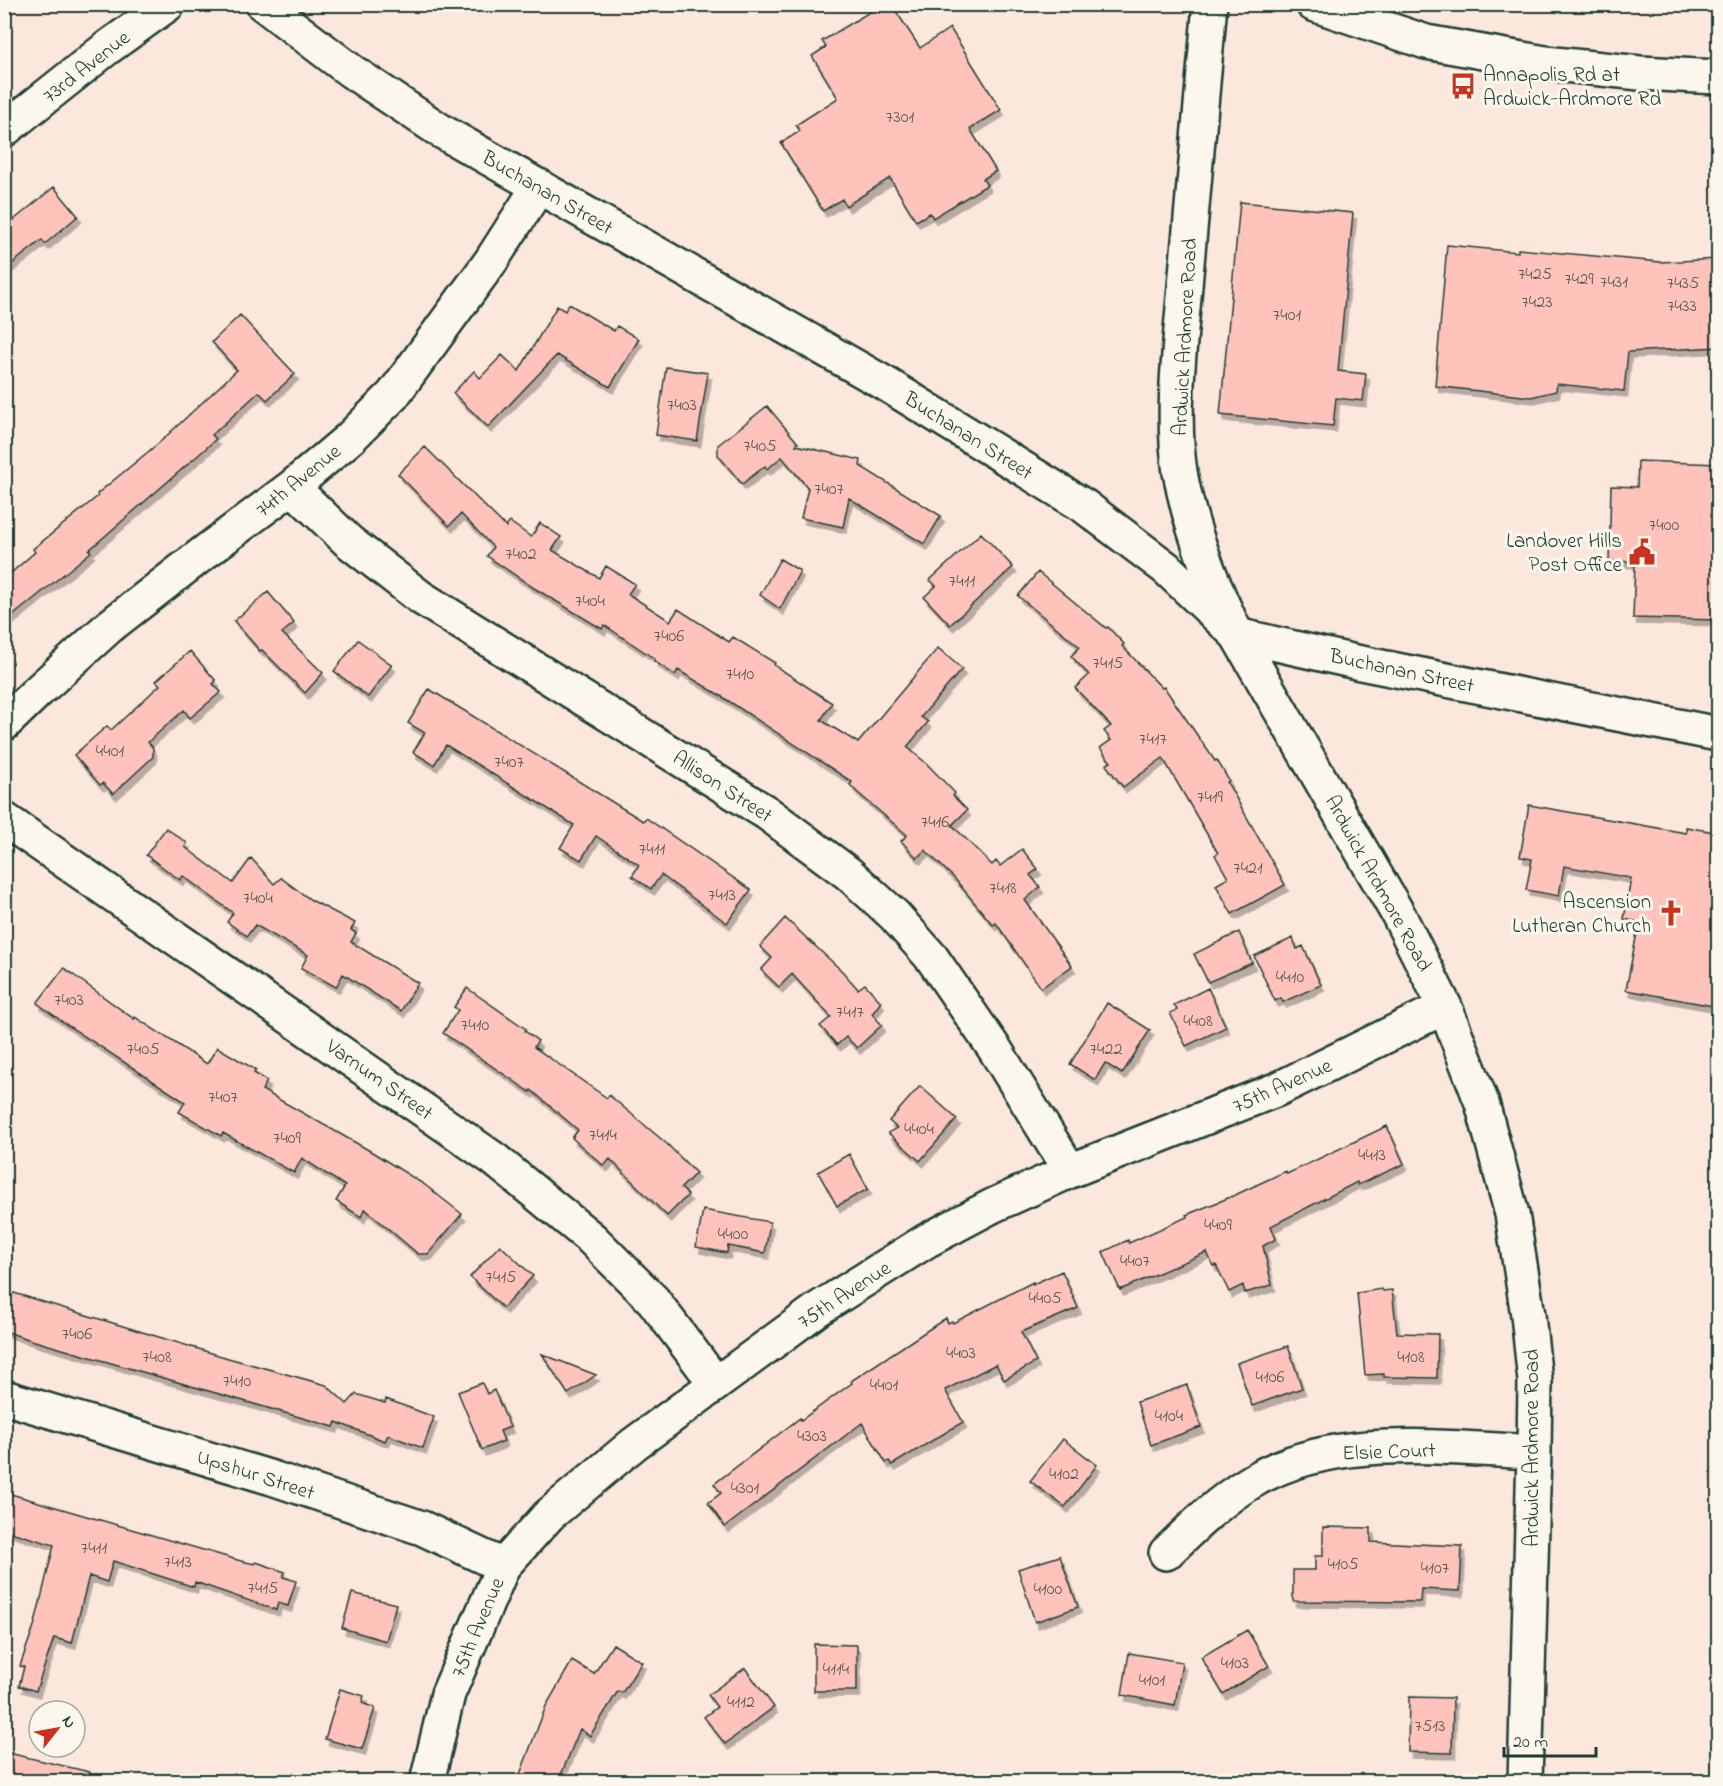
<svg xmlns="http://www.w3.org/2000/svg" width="1723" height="1786" font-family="'Indie Flower',sans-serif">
	<defs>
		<filter id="shadow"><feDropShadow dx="3.5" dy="6" stdDeviation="0" flood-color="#0004"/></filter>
	</defs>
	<rect width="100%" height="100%" fill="#fce7dd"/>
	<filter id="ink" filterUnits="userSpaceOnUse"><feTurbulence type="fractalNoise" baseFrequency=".0167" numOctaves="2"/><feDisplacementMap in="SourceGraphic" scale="12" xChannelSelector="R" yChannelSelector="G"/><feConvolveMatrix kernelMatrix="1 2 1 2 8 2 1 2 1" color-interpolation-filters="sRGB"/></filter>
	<g filter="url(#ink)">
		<!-- building -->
		<path fill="#ffc3bb" stroke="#1f3d34" stroke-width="1.5" filter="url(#shadow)" d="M892,5L920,48L950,28L1001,110L970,129L996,171L983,179L987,185L933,218L930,213L916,221L890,178L846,206L842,199L823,211L781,143L800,131L796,125L838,98L812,56L826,47L822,41L876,8L879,13Z
			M54,187L78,216L45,244L42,240L4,270V228Z
			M1240,202L1353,213L1338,371L1366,374L1363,401L1336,398L1333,426L1220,415Z
			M1447,245L1518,252V249L1660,262L1719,259V347L1628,352L1624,391L1557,384L1556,391L1531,397L1435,386Z
			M569,304L614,331L617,326L639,339L610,387L557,355L488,427L453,393L474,371L480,378L502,355L519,371L557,306L565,311Z
			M240,315L295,374L267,400L259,392L212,435L216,439L203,451L89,550L91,552L4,623V579L35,552L33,549L98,496L97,494L160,442L237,370L212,342Z
			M666,367L708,373L697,441L656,435Z
			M767,406L798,443L796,445L861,460L860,466L941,516L924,544L849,498L843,527L801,518L808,488L782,457L767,469L765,466L742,484L718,455V445Z
			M425,447L506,527L510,522L531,537L540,523L561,537L552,550L599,578L606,566L635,584L628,594L670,621L678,609L729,642L733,637L775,663L774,665L832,703L821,720L858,743L938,648L962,669L921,717L928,722L907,747L927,764L955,793L953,796L967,810L952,825L992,865L996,861L1000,866L1022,849L1038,869L1030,875L1040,887L1025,900L1072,966L1041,988L996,923L993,925L954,878L925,850L917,858L901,841L907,835L858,793L850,785L852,782L721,696L678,670L675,675L654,661L655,659L604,625L602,629L534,588L487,556L493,547L461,514L449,526L398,474Z
			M1638,461L1719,464V620L1633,618L1635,562L1609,561L1611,486L1637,487Z
			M981,533L1013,567L950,625L924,597L936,586L930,580Z
			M780,559L800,571L780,609L760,595Z
			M1038,572L1106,628L1108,627L1124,644L1122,646L1162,688L1164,687L1215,761L1217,760L1229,781L1227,782L1285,885L1232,914L1216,885L1228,878L1215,855L1218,853L1163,758L1123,787L1106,765L1111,762L1100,748L1111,740L1104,731L1111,726L1075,688L1089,675L1071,656L1080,647L1018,596Z
			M268,592L294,623L282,633L323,673L305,693L262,650L260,651L234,621Z
			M358,640L392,665L368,697L334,671Z
			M190,651L216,681L213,684L221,692L190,718L184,710L148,742L153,748V757L113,794L103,783L100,785L74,755L107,726L111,730L160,685L156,681Z
			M429,689L643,821L646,818L751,890L727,923L661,875L651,889L632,876L639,865L596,836L581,860L560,848L574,825L446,745L434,765L413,752L425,733L408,723Z
			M1529,805L1686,833V827L1719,833V1007L1626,990L1639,922L1624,919L1631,878L1564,866L1559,896L1526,890L1532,859L1520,857Z
			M166,828L187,843L185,847L233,883L251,858L274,884L281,878L311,900L355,923L351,930L356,933L351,942L418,983L401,1011L343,974L336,987L301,968L308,955L255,925L247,936L227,922L233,913L183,876L180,880L146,855Z
			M785,918L842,971L858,989L865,984L881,1002L872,1014L882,1025L857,1048L846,1037L837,1045L820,1026L831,1017L792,974L779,987L761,970L772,958L760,946Z
			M1239,932L1252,963L1208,982L1194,954Z
			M1293,938L1297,949L1303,946L1321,985L1283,1002L1281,998L1275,1001L1254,956Z
			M64,968L134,1019L135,1017L207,1064L217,1047L256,1070L254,1073L267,1081L262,1090L372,1152L425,1185L462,1214L428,1254H418L365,1209L361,1217L336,1201L345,1186L302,1158L294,1173L223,1133L221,1136L179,1112L185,1102L67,1025L37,1003Z
			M467,988L526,1029L525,1031L538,1041L534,1047L607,1098L609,1095L667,1144L696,1173L681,1188L688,1195L667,1216L610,1159L604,1166L572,1138L578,1130L531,1090L530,1092L443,1033L458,1010L454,1007Z
			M1208,988L1226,1027L1186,1046L1170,1013L1177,1010L1174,1005Z
			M1107,1003L1150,1030L1122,1074L1105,1063L1095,1080L1070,1064Z
			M920,1086L957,1119L920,1161L888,1133L897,1128L889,1121Z
			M1387,1126L1404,1164L1358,1185L1357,1182L1271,1226L1276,1239L1263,1246L1272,1285L1245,1293L1243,1285L1229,1292L1216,1265L1213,1266L1207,1252L1120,1290L1103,1252L1128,1240L1129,1243L1187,1217L1186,1215L1233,1196L1286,1171L1287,1174Z
			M849,1154L868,1189L837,1206L818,1172Z
			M703,1210L770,1222L765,1253L728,1246L727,1253L696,1247Z
			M500,1245L533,1276L503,1308L470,1277Z
			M1062,1271L1078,1308L1021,1332L1036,1362L1004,1380L996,1364L945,1390L963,1422L892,1465L889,1461L886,1463L862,1423L725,1527L708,1503L721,1493L714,1484L800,1418L801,1420L852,1383L851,1381L946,1318L948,1323L952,1321L953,1323L1033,1282V1284Z
			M1382,1289L1383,1291L1392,1290L1397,1333L1438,1334L1437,1378L1384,1377V1374L1365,1375L1357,1293Z
			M4,1290L228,1358L326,1385L347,1404L356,1394L385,1403L386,1399L434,1417L423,1448L388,1435L385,1441L336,1422L334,1427L320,1423L31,1340L4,1331Z
			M1288,1346L1302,1388L1252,1406L1237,1363Z
			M542,1354L596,1375L568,1394Z
			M482,1383L487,1394L494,1390L510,1427L500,1431L504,1441L482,1450L458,1392Z
			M1187,1385L1201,1427L1151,1445L1137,1402Z
			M1063,1439L1097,1465L1065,1507L1030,1481Z
			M4,1492L241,1561L255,1564L256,1562L285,1572L283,1577L296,1581L288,1606L278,1603L276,1610L195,1582L194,1587L113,1561L107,1582L89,1576L72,1643L54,1638L36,1691L19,1686L24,1667L20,1666L35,1623L54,1545L4,1530Z
			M1323,1527L1371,1528V1542L1462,1546L1460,1591L1421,1589L1420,1602L1293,1601V1570H1315V1556H1323Z
			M1060,1556L1078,1607L1035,1622L1018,1569Z
			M352,1593L396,1604L386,1641L342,1628Z
			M1247,1630L1269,1666L1223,1694L1201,1657Z
			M613,1644L642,1662L622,1693L618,1691L590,1736L580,1729L558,1782H517L546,1706L572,1661L594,1674Z
			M814,1644L857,1645V1691H814Z
			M1129,1653L1182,1662L1175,1705L1122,1695Z
			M745,1668L774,1707L725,1744L704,1717L717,1707L708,1695Z
			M340,1689L364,1696L362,1703L375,1708L362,1749L325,1739Z
			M1409,1697L1453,1698L1452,1753L1408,1752Z
			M4,1752L90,1772L88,1782H4Z"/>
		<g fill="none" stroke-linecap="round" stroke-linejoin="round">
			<!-- minor casing -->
			<g stroke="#1f3d34" stroke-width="38">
				<path id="minor" d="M263,4L351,71L441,131L886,384L1084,506L1166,568L1237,635L1356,662L1718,734
					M1210,4C1201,98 1193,192 1185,286C1180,344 1171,414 1180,472C1190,529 1212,584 1237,635L1398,914L1445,1007L1482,1103L1512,1214L1528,1315L1535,1381L1534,1452L1525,1782
					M4,130L107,48L168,4
					M292,487L348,541L420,597L767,813L849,874L894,915L932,958L996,1051L1070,1171
					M4,724L36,693L110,626L205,552L292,487L350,438L393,395L491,261L539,186
					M4,819L494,1159L592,1239L653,1300L716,1384
					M4,1397L272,1478L422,1528L503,1566
					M1166,1553C1192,1528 1219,1501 1251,1482C1332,1432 1443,1448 1534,1452
					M427,1782L448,1694L503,1566L549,1515L634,1444L818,1309L926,1241L992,1206L1070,1171L1278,1089L1445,1007"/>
			</g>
			<!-- primary casing -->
			<g stroke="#1f3d34" stroke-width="38">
				<path id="primary" d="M1313,4L1426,42L1545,63L1640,73L1718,77"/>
			</g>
			<!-- minor -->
			<use href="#minor" stroke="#fbf7ec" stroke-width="33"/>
			<!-- primary -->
			<use href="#primary" stroke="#fbf7ec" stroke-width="33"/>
		</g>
	</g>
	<!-- icons -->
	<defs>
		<g id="bus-bare" transform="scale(2.07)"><path d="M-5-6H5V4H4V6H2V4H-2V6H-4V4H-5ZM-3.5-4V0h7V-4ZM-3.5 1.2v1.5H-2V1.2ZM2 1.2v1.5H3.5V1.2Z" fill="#c8321e" stroke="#fbf7ec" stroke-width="2.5" paint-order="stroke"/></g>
		<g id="civic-bare" transform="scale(2.07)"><path d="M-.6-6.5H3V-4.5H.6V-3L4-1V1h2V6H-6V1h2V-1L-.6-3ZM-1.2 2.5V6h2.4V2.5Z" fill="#c8321e" stroke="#fbf7ec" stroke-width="2.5" paint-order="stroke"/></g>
		<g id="church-bare" transform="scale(2.07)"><path d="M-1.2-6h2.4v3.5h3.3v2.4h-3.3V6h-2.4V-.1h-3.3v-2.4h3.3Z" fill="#c8321e" stroke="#fbf7ec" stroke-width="2.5" paint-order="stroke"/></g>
	</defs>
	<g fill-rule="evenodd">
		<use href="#bus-bare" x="1463" y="86"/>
		<use href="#civic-bare" x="1642" y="552"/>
		<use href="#church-bare" x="1671" y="913"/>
	</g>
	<g text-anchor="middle" stroke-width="6" stroke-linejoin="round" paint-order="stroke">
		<!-- number labels -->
		<g font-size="18" fill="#575e56">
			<text x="900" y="122">7301</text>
			<text x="1535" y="279">7425</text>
			<text x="1579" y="284">7429</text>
			<text x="1614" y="287">7431</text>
			<text x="1683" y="288">7435</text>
			<text x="1537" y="307">7423</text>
			<text x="1682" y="311">7433</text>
			<text x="1287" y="320">7401</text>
			<text x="682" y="410">7403</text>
			<text x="760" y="451">7405</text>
			<text x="829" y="494">7407</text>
			<text x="1664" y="530">7400</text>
			<text x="521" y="559">7402</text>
			<text x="962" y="586">7411</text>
			<text x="590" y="606">7404</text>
			<text x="669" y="641">7406</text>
			<text x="1108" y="668">7415</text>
			<text x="740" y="679">7410</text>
			<text x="1153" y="744">7417</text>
			<text x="110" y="756">4401</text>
			<text x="509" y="767">7407</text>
			<text x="1210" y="802">7419</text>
			<text x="935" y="827">7416</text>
			<text x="652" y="854">7411</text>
			<text x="1248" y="873">7421</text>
			<text x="1003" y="893">7418</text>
			<text x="722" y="900">7413</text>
			<text x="258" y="903">7404</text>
			<text x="1290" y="982">4410</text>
			<text x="69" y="1005">7403</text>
			<text x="850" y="1017">7417</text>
			<text x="1198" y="1026">4408</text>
			<text x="475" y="1030">7410</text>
			<text x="143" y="1054">7405</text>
			<text x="1106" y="1054">7422</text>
			<text x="223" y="1102">7407</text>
			<text x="919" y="1134">4404</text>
			<text x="603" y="1140">7414</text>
			<text x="287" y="1143">7409</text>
			<text x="1372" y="1160">4413</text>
			<text x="1218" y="1230">4409</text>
			<text x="733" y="1239">4400</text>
			<text x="1135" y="1266">4407</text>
			<text x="501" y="1282">7415</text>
			<text x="1045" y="1303">4405</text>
			<text x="77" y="1339">7406</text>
			<text x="961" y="1358">4403</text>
			<text x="157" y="1362">7408</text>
			<text x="1411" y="1362">4108</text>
			<text x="1270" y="1382">4106</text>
			<text x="237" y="1386">7410</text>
			<text x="884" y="1390">4401</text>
			<text x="1169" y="1421">4104</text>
			<text x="812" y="1441">4303</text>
			<text x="1064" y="1479">4102</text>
			<text x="745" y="1493">4301</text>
			<text x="94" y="1553">7411</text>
			<text x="178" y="1567">7413</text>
			<text x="1343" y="1569">4105</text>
			<text x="1435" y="1573">4107</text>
			<text x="263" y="1593">7415</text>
			<text x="1048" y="1594">4100</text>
			<text x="1235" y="1668">4103</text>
			<text x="836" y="1674">4114</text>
			<text x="1152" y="1685">4101</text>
			<text x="741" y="1707">4112</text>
			<text x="1430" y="1731">7513</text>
		</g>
		<!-- street labels -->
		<g font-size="21" fill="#1f3d34" stroke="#fbf7ec">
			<text transform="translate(86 66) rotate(-38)" y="7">73rd Avenue</text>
			<text transform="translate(548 192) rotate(30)" y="7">Buchanan Street</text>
			<text transform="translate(1184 337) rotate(-87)" y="7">Ardwick Ardmore Road</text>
			<text transform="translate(969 435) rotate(32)" y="7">Buchanan Street</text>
			<text transform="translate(298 480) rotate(-39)" y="7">74th Avenue</text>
			<text transform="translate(1402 670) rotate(12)" y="7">Buchanan Street</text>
			<text transform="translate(723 786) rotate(33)" y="7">Allison Street</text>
			<text transform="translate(1379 883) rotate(61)" y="7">Ardwick Ardmore Road</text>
			<text transform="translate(380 1079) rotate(35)" y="7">Varnum Street</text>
			<text transform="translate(1282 1085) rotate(-24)" y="7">75th Avenue</text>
			<text transform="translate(844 1294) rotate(-33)" y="7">75th Avenue</text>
			<text transform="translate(1531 1448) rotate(-90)" y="7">Ardwick Ardmore Road</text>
			<text transform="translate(1389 1451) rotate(-2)" y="7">Elsie Court</text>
			<text transform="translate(256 1474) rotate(18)" y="7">Upshur Street</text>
			<text transform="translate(477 1627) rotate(-67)" y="7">75th Avenue</text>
		</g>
		<!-- poi labels -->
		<g font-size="21" fill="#1f3d34" stroke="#fbf7ec" text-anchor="end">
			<text x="1483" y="81" text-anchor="start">Annapolis Rd at<tspan x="1483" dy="24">Ardwick-Ardmore Rd</tspan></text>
			<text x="1622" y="547">Landover Hills<tspan x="1622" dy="24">Post Office</tspan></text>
			<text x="1651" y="908">Ascension<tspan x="1651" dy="24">Lutheran Church</tspan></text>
		</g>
	</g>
	<!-- margin -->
	<rect width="1723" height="1786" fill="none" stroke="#fbf7ec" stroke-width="24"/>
	<rect x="12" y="12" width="1699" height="1762" fill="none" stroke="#1f3d34" stroke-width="2" filter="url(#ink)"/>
	<!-- north arrow -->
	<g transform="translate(57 1729) rotate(59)"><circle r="28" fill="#fbf7ec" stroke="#a3ada2" stroke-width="1.5"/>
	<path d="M0-4.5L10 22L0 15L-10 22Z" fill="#c8321e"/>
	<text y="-9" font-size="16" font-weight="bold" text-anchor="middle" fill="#1f3d34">N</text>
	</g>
	<!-- scale -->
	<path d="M1504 1747v9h92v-9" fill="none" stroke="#1f3d34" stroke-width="3"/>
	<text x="1513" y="1747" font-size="18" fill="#1f3d34" stroke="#fbf7ec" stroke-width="4.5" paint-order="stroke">20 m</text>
</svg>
